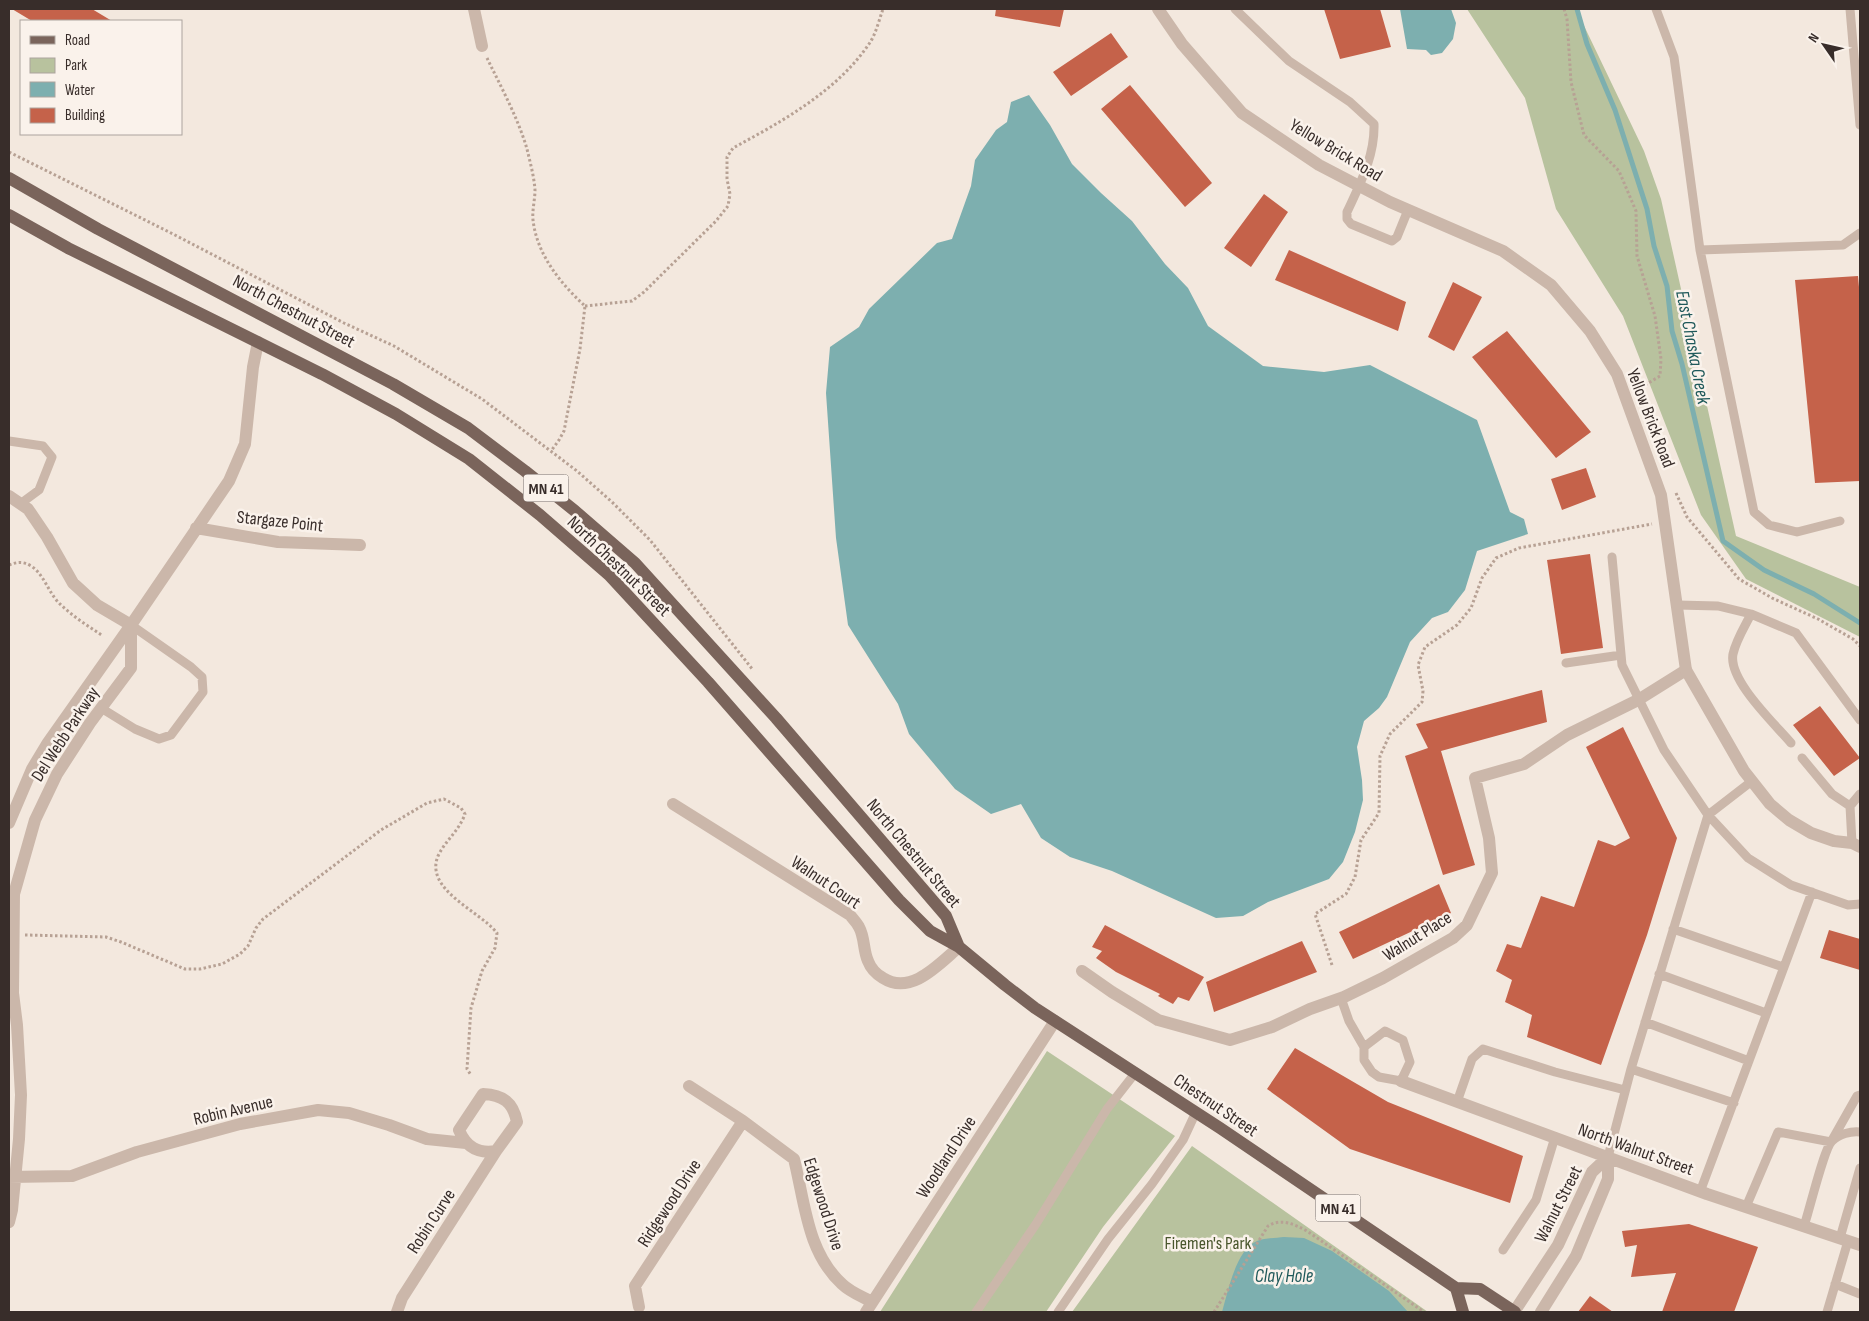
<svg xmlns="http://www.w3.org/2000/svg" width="1869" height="1321" font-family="'Sofia Sans Condensed',sans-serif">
	<rect width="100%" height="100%" fill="#f3e8de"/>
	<!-- green -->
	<path fill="#b8c29e" d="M1467,9H1576L1644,151L1661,199L1736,536L1860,587V637L1746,579L1701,515L1623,316L1556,209L1525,98Z
		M1047,1051L1175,1136L1103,1227L1046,1312H880Z
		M1192,1146L1428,1312H1072Z"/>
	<!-- water -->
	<path fill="#7dafaf" d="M1400,9H1451L1456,23L1453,39L1442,53L1431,55L1426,50L1407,49Z
		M1029,95L1050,125L1072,164L1101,193L1132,221L1165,264L1188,288L1208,326L1263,366L1324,372L1370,365L1477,420L1510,512L1524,519L1528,534L1477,551L1465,590L1448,612L1432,618L1410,642L1387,697L1379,708L1364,721L1357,747L1362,780L1363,800L1355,832L1343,862L1329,879L1268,902L1243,916L1216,918L1112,871L1070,857L1041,838L1021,804L991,814L955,789L909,734L898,704L848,625L836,538L826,393L830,347L859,327L869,309L937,243L952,239L971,186L975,160L996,130L1007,122L1011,102Z
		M1284,1237L1304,1238L1332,1251L1389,1291L1408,1312H1222C1228,1292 1236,1249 1257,1241C1265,1238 1276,1238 1284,1237Z"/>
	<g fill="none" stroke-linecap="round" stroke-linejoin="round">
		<!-- stream -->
		<path stroke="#7dafaf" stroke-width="5" d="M1577,9L1587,44L1615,110L1647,209L1654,246L1667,286L1672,331L1682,364L1723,541L1764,570L1814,594L1860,623"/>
	</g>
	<!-- building -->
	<path fill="#c5624a" d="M12,9H92L112,21H32Z
		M996,9H1064L1060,27L995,16Z
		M1324,9H1380L1391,47L1340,59Z
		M1111,33L1128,57L1071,96L1053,72Z
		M1130,85L1212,183L1185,207L1101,109Z
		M1264,194L1288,212L1251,267L1224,248Z
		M1289,250L1406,302L1398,331L1275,280Z
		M1858,276L1860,298V481L1815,483L1795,280Z
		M1453,282L1482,297L1454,351L1428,337Z
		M1507,331L1591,432L1556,458L1472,357Z
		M1586,468L1596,497L1562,510L1551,479Z
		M1590,554L1603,648L1561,654L1547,560Z
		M1542,690L1547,722L1441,751L1475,865L1443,875L1405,756L1428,748L1416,724Z
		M1820,706L1860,758L1834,776L1793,725Z
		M1623,727L1677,838L1647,935L1601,1065L1527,1037L1532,1015L1505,1002L1512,980L1496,971L1507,944L1521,948L1541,896L1574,907L1598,840L1615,846L1630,838L1586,747Z
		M1439,884L1451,913L1353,959L1339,932Z
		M1105,925L1204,977L1189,1001L1178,997L1173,1004L1158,996L1160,994L1116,972L1096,958L1102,951L1092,947Z
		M1829,930L1860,939V970L1820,958Z
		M1302,941L1317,972L1214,1012L1206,982Z
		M1295,1048L1388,1102L1523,1156L1510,1203L1350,1149L1267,1089Z
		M1689,1224L1758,1247L1734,1312H1662L1676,1273L1631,1277L1637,1245L1625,1247L1622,1231Z
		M1590,1296L1613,1312H1578Z"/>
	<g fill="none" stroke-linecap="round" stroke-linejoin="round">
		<!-- path -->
		<path stroke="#b7a194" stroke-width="3" stroke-dasharray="2.5 2.5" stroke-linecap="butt" d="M1564,9L1567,19L1571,82L1584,135L1619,171L1636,211L1637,256L1655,316L1661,359L1660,376L1642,387L1660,447
			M487,58C501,87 518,118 527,149C530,162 534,176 535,190C535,200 532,210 533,220C537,255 561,284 585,306L580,349L564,431L559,440L551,451
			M9,152L173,234L344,323L394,346L482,399L577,471L612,502L650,540L753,670
			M585,306L632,301L644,292L716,221L728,206L730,194L727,179V157L733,148C783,121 837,91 869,44C876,34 879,20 883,9
			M1676,493L1687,517L1739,579L1772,598L1818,619L1853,639L1860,646
			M9,565C17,562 23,561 31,566C44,574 48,592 59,603C72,616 88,626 103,636
			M25,935L106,937L121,942L185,969H200L222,964L240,954L248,946L256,928L263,919L381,830L427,803L444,799L461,808L465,814C459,831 445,841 438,856C424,890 480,911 497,933L495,948L482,971L471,1008L467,1069L471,1075
			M1332,965L1315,914L1346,894L1355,877L1361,840L1379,813L1380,756L1390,734L1422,702L1423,691L1418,665L1425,647L1457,625L1471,608L1482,578L1496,558L1519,548L1652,524
			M1214,1312L1268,1226C1281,1218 1294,1224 1307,1231L1424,1312"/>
		<!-- service -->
		<path stroke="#cbb7aa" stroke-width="9" d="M1235,9L1289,61L1350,102L1374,124C1375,156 1360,184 1347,212V219L1351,224L1392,241L1397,237L1408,210
			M1656,9L1674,57L1700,250L1843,245L1860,233
			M1850,9L1860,125
			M1700,250L1754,512L1769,525L1797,532L1840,521
			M9,441L43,446L52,457L39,490L20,504
			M1612,557L1622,665L1664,750L1708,815L1748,858L1791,885L1848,905L1860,904
			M1677,605L1718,606L1751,614L1796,633L1860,720
			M1751,614C1745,626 1736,640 1733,654C1728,680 1774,723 1791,743
			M1566,663L1621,655
			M101,708L135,729L159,739L171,735L203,692L202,677L191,667L131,625
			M1802,758L1832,794L1850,806
			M1852,843L1850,806L1860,794
			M1673,929L1783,967
			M1659,974L1766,1013
			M1341,998L1349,1021L1364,1047V1060L1372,1072L1379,1077L1401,1081L1410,1062L1403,1040L1385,1031L1364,1047
			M1645,1022L1749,1061
			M1631,1069L1734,1103
			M1457,1102L1472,1059L1483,1049L1555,1072L1625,1090
			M1608,1157L1631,1069L1708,815L1752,781
			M1700,1192L1812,892
			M1746,1207L1778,1132L1831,1142L1857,1096L1860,1095
			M1804,1226C1809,1212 1824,1148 1832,1141C1839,1134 1851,1131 1860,1132
			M1840,1238L1860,1168
			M1503,1250L1536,1200L1555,1137
			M1835,1284L1860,1294
			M976,1312L1036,1224L1107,1109L1136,1072
			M1058,1312L1108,1239L1152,1184L1183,1140L1196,1112
			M1827,1312L1848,1241"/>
		<!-- minor -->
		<path stroke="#cbb7aa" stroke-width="12" d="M474,9L482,46
			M9,496L28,509L47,537L73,583L97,605L131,625
			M196,528L278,542L360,545
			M673,804L850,915C853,919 857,923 859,927C865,938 863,950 868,961C871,969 876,974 883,978C911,996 939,964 959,947
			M9,823L32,769L47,744L131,625L229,481L245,444L253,367L258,342
			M1082,971L1112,992L1158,1020L1230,1040L1272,1027L1310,1009L1344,997L1383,978L1453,938L1467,925L1492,873L1489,838L1475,778L1524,764L1567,735L1638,700L1686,670
			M1401,1081L1707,1194L1860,1245
			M689,1086L743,1121L794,1159C805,1203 807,1252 842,1284C850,1292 863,1297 872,1302
			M483,1094C503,1095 513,1102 517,1122L496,1151C478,1154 466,1147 459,1130Z
			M9,1177L72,1176L137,1152L240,1124L318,1110L349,1113L389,1125L427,1139L466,1143
			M9,1222L12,1210L19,1139L21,1095L17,1025L13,993L14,894L35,820L57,774L90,723L131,668V625
			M639,1307L635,1286L743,1121
			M397,1312L402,1298L496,1151
			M866,1312L1055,1021
			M1514,1312L1558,1245L1592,1172L1608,1157
			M1541,1312L1576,1256L1608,1179V1157"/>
		<!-- tertiary -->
		<path stroke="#cbb7aa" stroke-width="12" d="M1158,9L1182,44L1242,113L1319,165L1390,202L1503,251L1551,285L1590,331L1617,374L1661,495L1686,670L1744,771L1770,804L1789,820L1811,833L1834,841L1852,843L1860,847"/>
		<!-- primary -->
		<path stroke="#7a645b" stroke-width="12" d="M9,178L98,229L393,384L468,428L525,471L575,511L635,563L776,718L946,916L959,947
			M9,215L68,248L322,374L396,414L469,459L540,515L609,575L708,682L899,900L930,931L959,947L1005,985L1035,1008L1220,1128L1456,1288L1480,1289L1515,1312
			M1456,1288L1463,1312"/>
	</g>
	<g text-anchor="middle" stroke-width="5" stroke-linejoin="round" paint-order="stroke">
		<!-- shield labels -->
		<g fill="#faf2eb" stroke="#726864" stroke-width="1">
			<rect x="523.5" y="474.5" width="45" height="27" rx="4"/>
			<rect x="1315.5" y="1194.5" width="45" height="27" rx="4"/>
		</g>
		<g font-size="16" font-weight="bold" fill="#382d2a">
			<text x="546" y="494">MN 41</text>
			<text x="1338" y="1214">MN 41</text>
		</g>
		<!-- street labels -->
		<g font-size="18" fill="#382d2a" stroke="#faf2eb">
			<text transform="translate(1336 150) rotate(31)" y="6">Yellow Brick Road</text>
			<text transform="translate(294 311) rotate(28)" y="6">North Chestnut Street</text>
			<text transform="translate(1651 418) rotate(69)" y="6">Yellow Brick Road</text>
			<text transform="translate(280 521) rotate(6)" y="6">Stargaze Point</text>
			<text transform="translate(619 566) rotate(44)" y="6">North Chestnut Street</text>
			<text transform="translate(65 734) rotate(-57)" y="6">Del Webb Parkway</text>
			<text transform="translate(914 853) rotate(50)" y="6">North Chestnut Street</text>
			<text transform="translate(826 882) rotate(34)" y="6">Walnut Court</text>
			<text transform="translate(1417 936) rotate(-32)" y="6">Walnut Place</text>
			<text transform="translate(1216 1105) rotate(34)" y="6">Chestnut Street</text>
			<text transform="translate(233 1110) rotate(-13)" y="6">Robin Avenue</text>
			<text transform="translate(1636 1149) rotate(20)" y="6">North Walnut Street</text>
			<text transform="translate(946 1157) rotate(-57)" y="6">Woodland Drive</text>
			<text transform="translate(669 1203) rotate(-57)" y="6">Ridgewood Drive</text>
			<text transform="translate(824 1204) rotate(72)" y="6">Edgewood Drive</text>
			<text transform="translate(1558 1204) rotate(-63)" y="6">Walnut Street</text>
			<text transform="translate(431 1221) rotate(-57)" y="6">Robin Curve</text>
		</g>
		<!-- park labels -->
		<g font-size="18" fill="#49562d" stroke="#faf2eb">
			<text x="1208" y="1249">Firemen's Park</text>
		</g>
		<!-- water labels -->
		<g font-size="19" font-style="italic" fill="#1f595a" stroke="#faf2eb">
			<text transform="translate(1694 347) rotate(79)" y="7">East Chaska Creek</text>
			<text x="1284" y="1282">Clay Hole</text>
		</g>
	</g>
	<!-- border -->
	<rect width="1869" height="1321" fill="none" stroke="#382d2a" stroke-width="20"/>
	<!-- legend -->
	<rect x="20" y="20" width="162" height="115" fill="#faf2eb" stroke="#aca39e"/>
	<rect x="30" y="36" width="25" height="8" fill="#7a645b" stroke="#aca39e"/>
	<text x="65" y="45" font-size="15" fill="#382d2a">Road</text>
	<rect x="30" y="58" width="25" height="15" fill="#b8c29e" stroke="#aca39e"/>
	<text x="65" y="70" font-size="15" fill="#382d2a">Park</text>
	<rect x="30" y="82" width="25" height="15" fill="#7dafaf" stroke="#aca39e"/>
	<text x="65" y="95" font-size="15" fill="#382d2a">Water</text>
	<rect x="30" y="108" width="25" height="15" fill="#c5624a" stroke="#aca39e"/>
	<text x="65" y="120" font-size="15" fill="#382d2a">Building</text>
	<!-- north arrow -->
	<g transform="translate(1824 45) rotate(304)" stroke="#faf2eb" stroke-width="4" paint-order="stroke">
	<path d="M0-4L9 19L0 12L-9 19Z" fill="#382d2a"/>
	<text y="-8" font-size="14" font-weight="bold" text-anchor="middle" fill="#382d2a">N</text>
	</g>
</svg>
